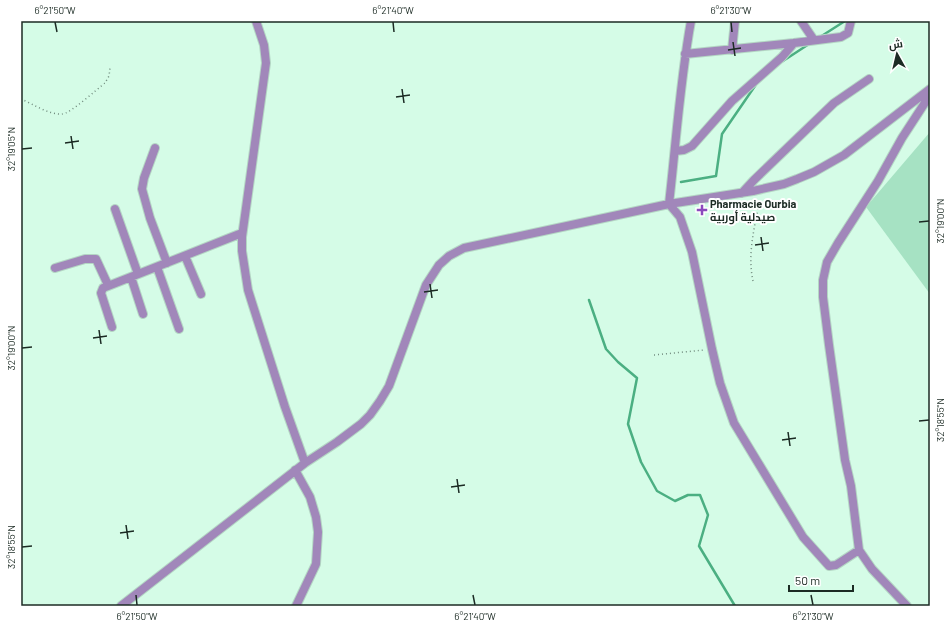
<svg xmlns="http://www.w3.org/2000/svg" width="951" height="627" font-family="Barlow,Cairo,sans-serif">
	<rect width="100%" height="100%" fill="#d5fce7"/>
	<!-- green -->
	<path fill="#a6e2c3" d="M930,132V294L866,207Z"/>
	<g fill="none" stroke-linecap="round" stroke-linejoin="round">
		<!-- stream -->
		<path stroke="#4baf82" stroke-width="2.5" d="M820,37L845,21
			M783,61L809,44
			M681,182L716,176L722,134L757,83
			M589,300L606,349L618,362L637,378L628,424L641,462L657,491L675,501L688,495H700L708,515L699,546L735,606"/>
		<!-- minor casing -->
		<g stroke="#b4d6c4" stroke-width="10">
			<path id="minor" d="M256,21L264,45L266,63L242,237V251L248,290L285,407L305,463
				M691,21C680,81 676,143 669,204L680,217L692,252L712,349L720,383L734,423L803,537L829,566L836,565L859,550
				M801,21L814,40
				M732,50L735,21
				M685,54L794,43L841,37L848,33L851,21
				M155,148L144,178L142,189L150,218L167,263
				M675,151L684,150L692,146L732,101L782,57L794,43
				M742,193L754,180L834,103L869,79
				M115,209L138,274
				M185,256L201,294
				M157,267L179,329
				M55,268L85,259H96L108,285
				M131,277L143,314
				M112,327L101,293L103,288L242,233
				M295,470L310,497L316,517L318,532L316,564L296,606
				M121,606L305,463L337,442L361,424L370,415L380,401L389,386L426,285L439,265L449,256L464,248L669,204L753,191L784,184L797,179L814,172L844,155L930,89
				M907,606L872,569L859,550L851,486L845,460L829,345L823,297V280L827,262L838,243L878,181L902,138L930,95"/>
		</g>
		<!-- path -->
		<path stroke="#718b7e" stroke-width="1.5" stroke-dasharray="1 3" stroke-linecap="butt" d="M21,99C33,104 49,115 62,114C70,114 97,89 105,83L109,76L110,68
			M753,281C747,253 755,226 760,198
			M654,355L704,350"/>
		<!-- minor -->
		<use href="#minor" stroke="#a187ba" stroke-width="8"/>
	</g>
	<!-- ticks -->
	<path fill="none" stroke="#1c2b24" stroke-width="1.5" d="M55,22L57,32M393,22L394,32M731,22L732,32M733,42L735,56M728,50L741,48M402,89L404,103M396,97L410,95M71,136L73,149M65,143L79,141M22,149L32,148M919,222L929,221M761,237L763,251M755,245L769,243M430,284L432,298M424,292L438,290M99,330L101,344M93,338L107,336M22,348L32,347M919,421L929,420M788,432L790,446M782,440L796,438M457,479L459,493M451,487L465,485M126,525L128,539M120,533L134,531M22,547L32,546M136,595L137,605M473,595L475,605M811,595L813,605"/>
	<!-- markers -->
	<path fill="#8b49bd" stroke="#fff" stroke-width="1.5" d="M700 204h4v4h4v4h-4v4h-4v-4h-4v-4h4z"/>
	<g text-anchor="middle" stroke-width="4" stroke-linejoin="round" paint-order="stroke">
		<!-- poi labels -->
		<g font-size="11" font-weight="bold" fill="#1c2b24" stroke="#fff" text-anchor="start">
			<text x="710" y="208">Pharmacie Ourbia<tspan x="710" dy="13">صيدلية أوربية</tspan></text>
		</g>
	</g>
	<!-- border -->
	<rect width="951" height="627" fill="none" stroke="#ffffff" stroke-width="44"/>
	<!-- north arrow -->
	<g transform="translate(897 54) rotate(352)" stroke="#ffffff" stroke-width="3" paint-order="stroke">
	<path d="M0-3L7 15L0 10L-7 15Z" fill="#1c2b24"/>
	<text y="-6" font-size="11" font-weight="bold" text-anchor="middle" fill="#1c2b24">ش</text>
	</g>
	<!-- scale -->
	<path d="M789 585v6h64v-6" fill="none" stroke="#1c2b24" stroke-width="2"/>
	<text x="795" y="585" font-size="12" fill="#1c2b24" stroke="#ffffff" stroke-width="3" paint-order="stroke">50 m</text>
	<rect x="22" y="22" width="907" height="583" fill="none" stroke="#1c2b24" stroke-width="1.5"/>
	<g font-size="10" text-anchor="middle" fill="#1c2b24">
		<text x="55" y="14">6°21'50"W</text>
		<text x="393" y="14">6°21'40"W</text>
		<text x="731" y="14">6°21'30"W</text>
		<text transform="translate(11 149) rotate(-90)" y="4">32°19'05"N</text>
		<text transform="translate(940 221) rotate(-90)" y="4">32°19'00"N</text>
		<text transform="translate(11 348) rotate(-90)" y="4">32°19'00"N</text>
		<text transform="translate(940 420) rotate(-90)" y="4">32°18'55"N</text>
		<text transform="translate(11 547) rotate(-90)" y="4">32°18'55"N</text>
		<text x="137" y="620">6°21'50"W</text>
		<text x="475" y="620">6°21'40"W</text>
		<text x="813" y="620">6°21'30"W</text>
	</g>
</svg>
